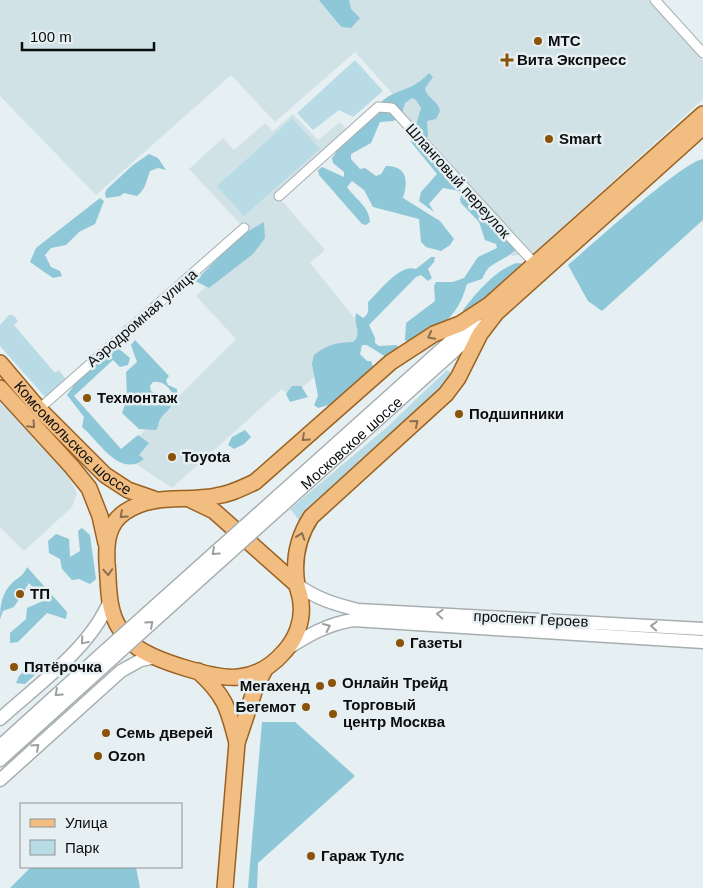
<svg xmlns="http://www.w3.org/2000/svg" width="703" height="888" font-family="Arial,sans-serif">
	<rect width="100%" height="100%" fill="#e6eff1"/>
	<!-- built -->
	<path fill="#d1e2e7" d="M0,0H648L703,61V99L534,253L512,256L401,126L399,101L355,52L275,122L231,75L96,195L0,96Z
		M293,114L318,140L340,122L347,130L275,193L325,250L310,263L357,321L359,339L291,397L282,389L172,488L121,454L236,339L196,296L256,241L189,169L223,138L234,150L265,123L273,131Z
		M0,397L68,476L77,493L72,507L24,551L0,527Z"/>
	<!-- green -->
	<path fill="#b9dbe6" d="M355,60L383,91L353,117L339,110L313,130L297,113Z
		M292,118L320,149L244,216L217,186Z
		M9,315H13L18,321L14,325L55,373L59,370L66,380L46,398L0,346V325Z
		M447,370L454,375L433,400L299,520L290,509L386,428Z"/>
	<!-- forest -->
	<path fill="#8ec7d7" d="M319,0H349L351,9L360,18L351,28L342,27L337,22Z
		M429,73L433,77L425,88C427,99 438,100 440,111L436,119L427,121L428,136L426,140L462,187L460,191L443,188L429,204L434,212L419,201L421,192L437,174L411,142L421,108L416,100L412,98L405,103L401,117L393,121L380,122L371,143L351,154V159L360,169L365,168L376,176L381,174L386,166C408,166 408,182 403,198L440,221L454,239L450,245L441,251L426,247L421,242L419,219L373,207L364,190L352,181L347,187C355,199 369,206 370,222L366,225L362,224L319,175L318,170L322,167L344,177V172L333,163L332,158C342,144 372,108 386,98C403,87 412,91 429,73Z
		M149,154L158,158L166,170L158,168L150,171C146,181 146,189 137,196L124,193L120,196L106,198L105,193L107,189L133,165Z
		M703,159V220L602,311L588,301L568,265C591,246 682,162 703,159Z
		M471,189L499,216L519,244C514,256 500,259 491,266C487,268 484,275 482,279L467,284C456,322 440,326 408,342L405,340L406,323L435,301L434,286L436,282H453L464,278L478,257L497,248L496,244L485,240L479,222L461,203L460,199L463,191Z
		M100,198L104,201L95,224L79,232L66,245L51,248L45,255L51,267L60,271L62,276L53,278L30,262L36,248Z
		M264,222L265,238L253,254L209,288L195,281L240,236Z
		M431,257H435L434,262L428,269L432,278L428,281L421,275L416,277L369,325L375,338V343L379,346L397,345L399,349L386,357L367,345H362L360,354L367,361H371L374,370L332,404L318,408L314,405L318,396L312,364L314,355C327,345 337,342 353,342C363,335 353,324 356,313L363,318C370,313 368,309 368,302C379,292 400,263 416,269Z
		M517,263L524,264L515,277L465,315L463,310C476,293 496,269 517,263Z
		M135,340L169,376L166,380L168,385L177,389V393H172C167,385 162,381 153,382L150,386L151,391L165,397L172,404C169,411 165,412 161,418C157,423 160,425 156,430L139,429L122,413L127,399L126,372L137,362L131,345Z
		M118,348L130,358L128,365L120,367L113,360L74,396L121,449L138,435L149,443L139,455L144,459C120,479 98,440 82,427L84,417L67,395L82,374L113,349Z
		M292,386H301L308,397L290,402L286,394Z
		M245,430L251,437L244,444L234,449L228,445L232,437Z
		M82,528L90,535L96,579L90,584L79,579L72,580L62,569L60,559L49,553L48,541L56,534L69,539L70,557L80,551L78,531Z
		M27,567L67,612L66,619L47,613L18,642L10,643V633L26,619L27,608L45,600L29,583L14,607L3,611L0,619C0,605 2,592 13,582C19,577 24,575 27,567Z
		M38,664V672L25,684L16,683L19,676L30,665Z
		M262,722H295L355,776L258,863L257,888H248Z
		M31,867H136L140,888H10Z"/>
	<g fill="none" stroke-linecap="round" stroke-linejoin="round">
		<!-- minor casing -->
		<g stroke="#a6aeb0" stroke-width="11">
			<path id="minor" d="M655,0L703,53
				M279,196L378,107L392,108L535,264
				M39,409L244,228"/>
		</g>
		<!-- secondary casing -->
		<g stroke="#a6aeb0" stroke-width="15">
			<g id="secondary">
				<path d="M278,496L473,321"/>
				<path id="s1" d="M284,504L483,325"/>
				<path d="M296,584C317,599 334,604 358,610L703,629"/>
				<path d="M287,649C308,635 328,624 353,620L703,642"/>
				<path d="M0,719C37,685 91,648 110,600"/>
				<path d="M0,746L107,649"/>
				<path d="M0,760L114,657"/>
				<path d="M0,780L121,671L141,660L156,657"/>
			</g>
		</g>
		<!-- primary casing -->
		<g stroke="#9b6322" stroke-width="18">
			<g id="primary">
				<path d="M703,114L489,305L460,324L434,334L391,362L255,482C242,488 231,494 216,496C184,502 153,493 125,512C107,524 106,544 107,563C109,584 107,610 120,629C125,636 131,643 138,648C157,661 216,680 239,677C257,675 272,666 284,652C296,639 303,621 301,604C301,597 298,591 297,585C293,561 298,537 311,517L446,394L458,378L480,334L496,313L703,127"/>
				<path id="s2" d="M0,363L39,409L105,475L128,490L154,499"/>
				<path d="M0,388L72,467L89,488L100,516L106,543"/>
				<path d="M191,500L214,511L296,584"/>
				<path d="M198,671C225,696 228,707 237,743"/>
				<path d="M225,888L237,743L256,686L265,669"/>
			</g>
		</g>
		<!-- minor -->
		<use href="#minor" stroke="#fff" stroke-width="9"/>
		<!-- secondary -->
		<use href="#secondary" stroke="#fff" stroke-width="12"/>
		<!-- primary -->
		<use href="#primary" stroke="#f2bd81" stroke-width="15"/>
		<!-- secondary-bridge casing -->
		<g stroke="#a6aeb0" stroke-width="15" stroke-linecap="butt">
			<path id="secondary-bridge" d="M107,649L278,496
				M114,657L284,504"/>
		</g>
		<!-- secondary-bridge -->
		<use href="#secondary-bridge" stroke="#fff" stroke-width="12"/>
	</g>
	<!-- one-way arrows -->
	<defs><path id="oneway-chevron" d="M-2-3.5L2.5 0L-2 3.5" fill="none" stroke-width="1.6" stroke-linecap="round" stroke-linejoin="round" transform="scale(1.25)"/></defs>
	<g stroke="#8a6e4d">
		<use href="#oneway-chevron" transform="translate(431 336) rotate(153)"/>
		<use href="#oneway-chevron" transform="translate(415 423) rotate(-41)"/>
		<use href="#oneway-chevron" transform="translate(32 425) rotate(47)"/>
		<use href="#oneway-chevron" transform="translate(305 438) rotate(138)"/>
		<use href="#oneway-chevron" transform="translate(123 515) rotate(138)"/>
		<use href="#oneway-chevron" transform="translate(301 536) rotate(-71)"/>
		<use href="#oneway-chevron" transform="translate(108 572) rotate(86)"/>
	</g>
	<g stroke="#9d9e9f">
		<use href="#oneway-chevron" transform="translate(215 552) rotate(138)"/>
		<use href="#oneway-chevron" transform="translate(440 614) rotate(-177)"/>
		<use href="#oneway-chevron" transform="translate(150 624) rotate(-42)"/>
		<use href="#oneway-chevron" transform="translate(654 626) rotate(-177)"/>
		<use href="#oneway-chevron" transform="translate(327 627) rotate(-25)"/>
		<use href="#oneway-chevron" transform="translate(84 641) rotate(130)"/>
		<use href="#oneway-chevron" transform="translate(58 693) rotate(138)"/>
		<use href="#oneway-chevron" transform="translate(36 747) rotate(-42)"/>
	</g>
	<!-- markers -->
	<g fill="#8b520a" stroke="#e6eff1" stroke-width="2">
		<circle cx="538" cy="41" r="5"/>
		<path d="M504.5 52.5h5v5h5v5h-5v5h-5v-5h-5v-5h5z"/>
		<circle cx="549" cy="139" r="5"/>
		<circle cx="87" cy="398" r="5"/>
		<circle cx="459" cy="414" r="5"/>
		<circle cx="172" cy="457" r="5"/>
		<circle cx="20" cy="594" r="5"/>
		<circle cx="400" cy="643" r="5"/>
		<circle cx="14" cy="667" r="5"/>
		<circle cx="332" cy="683" r="5"/>
		<circle cx="320" cy="686" r="5"/>
		<circle cx="306" cy="707" r="5"/>
		<circle cx="333" cy="714" r="5"/>
		<circle cx="106" cy="733" r="5"/>
		<circle cx="98" cy="756" r="5"/>
		<circle cx="311" cy="856" r="5"/>
	</g>
	<g text-anchor="middle" stroke-width="5" stroke-linejoin="round" paint-order="stroke">
		<!-- poi labels -->
		<g font-size="15" font-weight="bold" fill="#0b0d0e" stroke="#e6eff1" text-anchor="start">
			<text x="548" y="46">МТС</text>
			<text x="517" y="65">Вита Экспресс</text>
			<text x="559" y="144">Smart</text>
			<text x="97" y="403">Техмонтаж</text>
			<text x="469" y="419">Подшипники</text>
			<text x="182" y="462">Toyota</text>
			<text x="30" y="599">ТП</text>
			<text x="410" y="648">Газеты</text>
			<text x="24" y="672">Пятёрочка</text>
			<text x="342" y="688">Онлайн Трейд</text>
			<text x="310" y="691" text-anchor="end">Мегахенд</text>
			<text x="343" y="710">Торговый<tspan x="343" dy="17">центр Москва</tspan></text>
			<text x="296" y="712" text-anchor="end">Бегемот</text>
			<text x="116" y="738">Семь дверей</text>
			<text x="108" y="761">Ozon</text>
			<text x="321" y="861">Гараж Тулс</text>
		</g>
		<!-- street labels -->
		<g font-size="15" fill="#0b0d0e" stroke="#e6eff1">
			<text transform="translate(458 181) rotate(48)" y="5">Шланговый переулок</text>
			<text transform="translate(142 318) rotate(-41)" y="5">Аэродромная улица</text>
			<text dy="5" stroke="none"><textPath href="#s2" startOffset="105">Комсомольское шоссе</textPath></text>
			<text dy="5" stroke="none"><textPath href="#s1" startOffset="91">Московское шоссе</textPath></text>
			<text transform="translate(531 619) rotate(3)" y="5">проспект Героев</text>
		</g>
	</g>
	<!-- legend -->
	<rect x="20" y="803" width="162" height="65" fill="#e6eff1" stroke="#8e9596"/>
	<rect x="30" y="819" width="25" height="8" fill="#f2bd81" stroke="#8e9596"/>
	<text x="65" y="828" font-size="15" fill="#0b0d0e">Улица</text>
	<rect x="30" y="840" width="25" height="15" fill="#b9dbe6" stroke="#8e9596"/>
	<text x="65" y="853" font-size="15" fill="#0b0d0e">Парк</text>
	<!-- scale -->
	<path d="M22 42v8h132v-8" fill="none" stroke="#0b0d0e" stroke-width="2.5"/>
	<text x="30" y="42" font-size="15" fill="#0b0d0e" stroke="#e6eff1" stroke-width="4" paint-order="stroke">100 m</text>
</svg>
